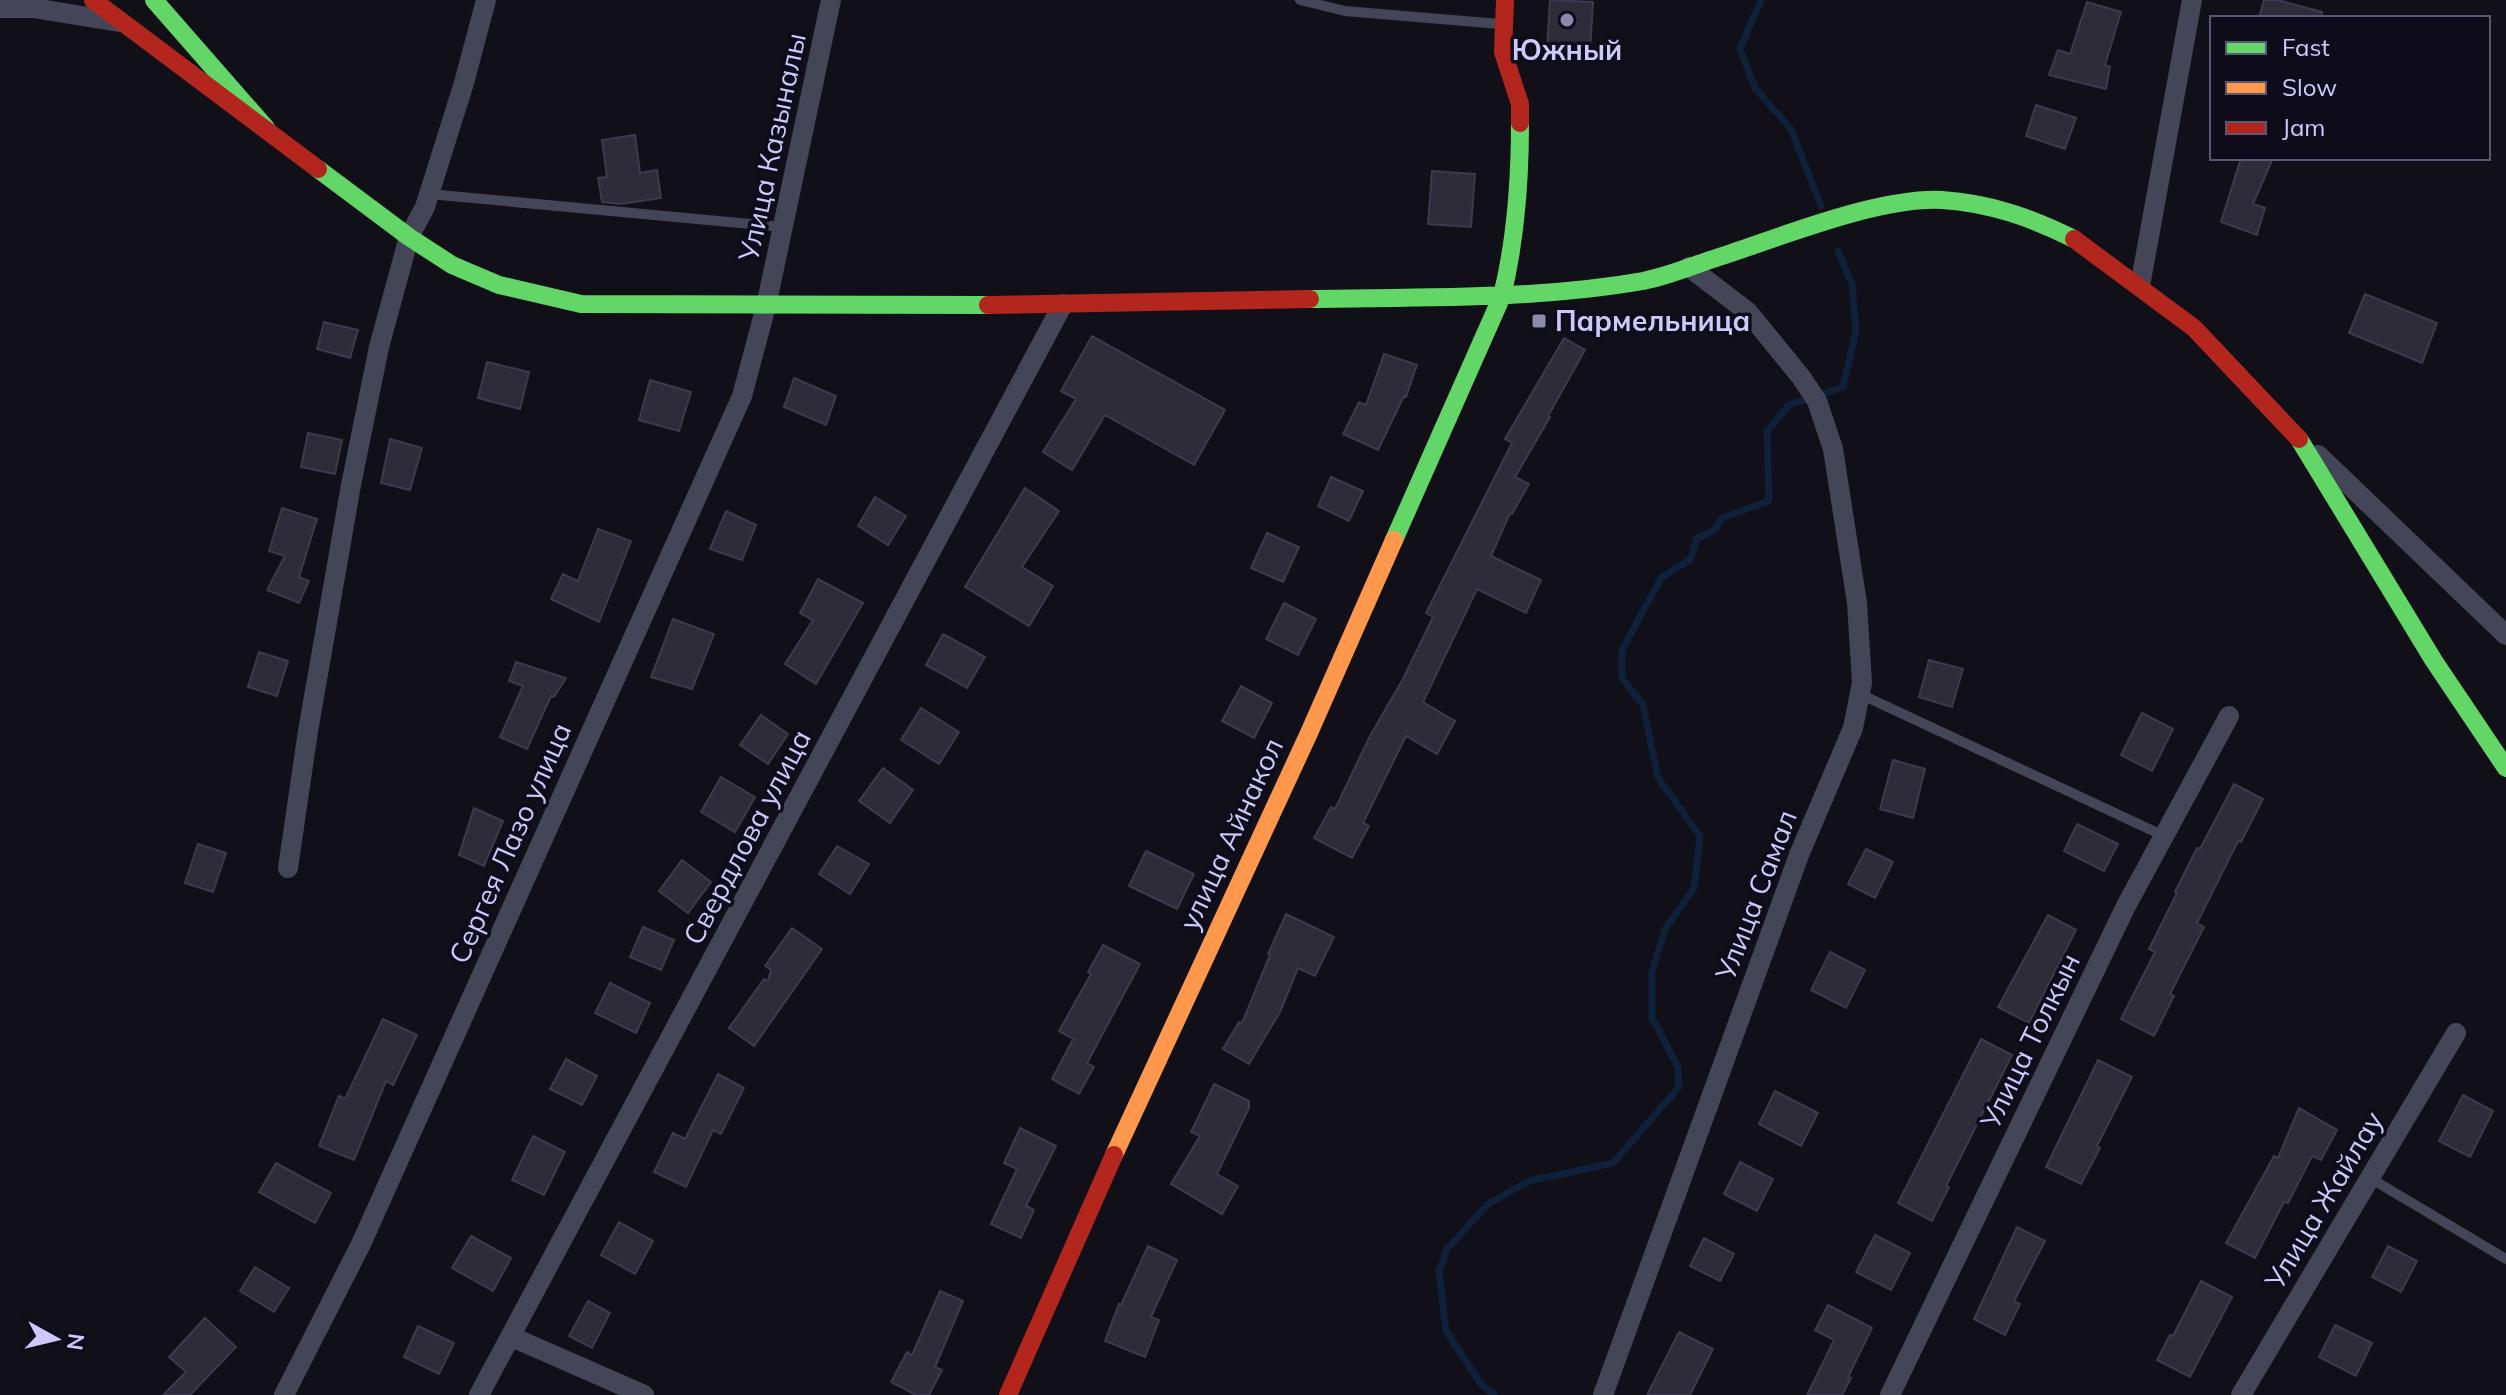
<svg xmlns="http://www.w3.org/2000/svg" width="2506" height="1395" font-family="Mulish,sans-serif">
	<rect width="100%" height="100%" fill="#111018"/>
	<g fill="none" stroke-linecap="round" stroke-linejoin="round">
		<!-- stream -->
		<path stroke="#0e203a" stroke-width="7" d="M1761,0L1740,49L1755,88L1791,129L1821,206
			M1494,1395L1481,1384L1446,1331L1439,1271L1447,1249L1488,1204L1529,1181L1613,1163L1679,1087L1678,1067L1652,1018V972L1665,929L1694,888L1700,836L1658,778L1643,705L1622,678V650L1661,578L1691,559L1697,538L1715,530L1722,518L1769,501L1767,431L1789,405L1843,387L1856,331L1852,284L1838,251"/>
	</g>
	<!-- building -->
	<path fill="#2f2c3a" stroke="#3c3a4c" stroke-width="2" d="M1550,0L1593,2L1590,50L1547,47Z
		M2264,0H2278L2322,12L2321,18H2259Z
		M2087,2L2121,12L2105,65L2110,67L2106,89L2049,75L2058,50L2070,54Z
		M2036,105L2076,118L2065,149L2026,136Z
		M635,135L640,173L657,170L661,198L621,204L602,202L598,178L607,177L602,140Z
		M2241,158H2273L2253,204L2265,208L2257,235L2221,222Z
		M1432,171L1475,174L1471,227L1428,224Z
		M2365,294L2437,323L2422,363L2349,333Z
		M324,322L358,330L350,358L317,349Z
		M1092,336L1225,410L1194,465L1105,415L1072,470L1043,452L1076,399L1061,391Z
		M1564,338L1585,350L1548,416L1550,417L1515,477L1529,484L1512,514L1510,513L1491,556L1541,580L1526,613L1477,589L1423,702L1455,721L1437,754L1406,736L1363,823L1369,826L1352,858L1314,838L1331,807L1335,809L1370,736L1403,679L1433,617L1426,613L1512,443L1505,439Z
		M1384,354L1417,365L1406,397L1404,396L1378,450L1343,434L1359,402L1366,405Z
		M487,362L529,372L520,409L478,398Z
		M794,378L836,396L826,425L784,407Z
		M650,380L691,392L679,431L639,420Z
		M308,433L342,440L335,474L301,467Z
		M390,439L422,448L410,490L381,483Z
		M1331,477L1363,491L1349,521L1318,506Z
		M1025,488L1059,511L1022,567L1053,586L1029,626L965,587Z
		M875,497L906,516L888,545L858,526Z
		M282,508L317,519L299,577L309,581L299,603L267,590L285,556L269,551Z
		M726,511L756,525L742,560L710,549Z
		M598,529L631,541L599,622L551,599L563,574L578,581Z
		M1267,533L1299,547L1283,582L1251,568Z
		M818,579L863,603L816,684L785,664L813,620L800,613Z
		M1284,603L1316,619L1298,655L1266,639Z
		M673,619L714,634L692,689L651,677Z
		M943,634L985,657L967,688L926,665Z
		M259,652L288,661L277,696L248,687Z
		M1929,660L1963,669L1952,707L1919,697Z
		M516,662L566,678L554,697L551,696L527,749L500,737L523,686L509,681Z
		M1241,686L1272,703L1254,738L1222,721Z
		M921,708L959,732L939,764L901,740Z
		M2142,713L2173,729L2152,771L2121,755Z
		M761,715L788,734L768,764L740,745Z
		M1893,760L1925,769L1913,818L1880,809Z
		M883,768L913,790L890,823L859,801Z
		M721,777L755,797L735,832L701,812Z
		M2234,784L2263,799L2241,842L2238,841L2197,923L2204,927L2170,994L2174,996L2154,1036L2121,1019L2155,952L2149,949L2177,893L2175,892L2197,848L2200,849Z
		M474,808L503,821L484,866L459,855Z
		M2077,824L2118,844L2104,871L2064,851Z
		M198,844L226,853L213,892L185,883Z
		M837,846L869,864L850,894L819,874Z
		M1866,849L1893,862L1875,898L1848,884Z
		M1146,851L1194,874L1177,909L1129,886Z
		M682,860L711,882L688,913L659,891Z
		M1286,914L1334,937L1315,976L1298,968L1280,1012L1249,1064L1223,1049L1239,1022L1242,1023L1270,955L1268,954Z
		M2048,915L2076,930L2029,1023L1998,1007Z
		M643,927L674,940L661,970L630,957Z
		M792,928L822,949L754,1046L729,1028L764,979L768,981L771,970L765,966Z
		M1103,945L1140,964L1087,1063L1094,1067L1079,1094L1052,1079L1073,1039L1059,1031L1091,974L1088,972Z
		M1830,952L1865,970L1846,1008L1811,990Z
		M610,983L650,1003L636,1033L595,1013Z
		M383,1019L417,1035L393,1085L386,1081L354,1160L319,1146L339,1096L345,1099Z
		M1981,1039L2012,1055L1946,1186L1949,1187L1932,1221L1898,1203Z
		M566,1059L597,1076L582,1105L550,1089Z
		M2098,1060L2132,1077L2097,1146L2100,1148L2081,1184L2046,1167Z
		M718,1074L744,1088L721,1134L713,1130L686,1187L654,1172L673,1133L685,1139Z
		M1214,1084L1249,1101V1108L1217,1174L1238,1186L1222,1214L1171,1184L1200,1136L1191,1132Z
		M1775,1091L1818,1113L1801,1146L1759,1124Z
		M2463,1095L2493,1111L2470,1157L2439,1141Z
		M2299,1108L2337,1130L2321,1160L2312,1156L2288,1203L2284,1202L2255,1258L2226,1243L2274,1156L2278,1158Z
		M1020,1128L1056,1146L1026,1206L1034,1210L1021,1238L991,1224L1017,1169L1004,1163Z
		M533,1136L565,1152L544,1195L512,1180Z
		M1740,1162L1773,1179L1757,1211L1724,1194Z
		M276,1163L331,1193L315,1223L259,1192Z
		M619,1222L653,1241L635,1274L601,1255Z
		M2017,1227L2045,1241L2014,1301L2020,1304L2005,1335L1974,1319Z
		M1875,1235L1910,1253L1891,1290L1856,1272Z
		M471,1236L511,1258L493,1291L452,1268Z
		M1704,1238L1734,1254L1720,1281L1690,1266Z
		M1148,1246L1177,1260L1151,1317L1159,1320L1145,1357L1105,1341L1119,1304L1121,1305Z
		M2388,1246L2417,1261L2401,1292L2372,1277Z
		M255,1267L289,1288L274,1312L240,1291Z
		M2201,1281L2232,1297L2190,1377L2157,1360L2170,1335L2173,1336Z
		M940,1291L963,1301L935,1367L942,1370L929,1395H916L891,1382L907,1352L912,1355Z
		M588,1301L610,1313L592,1348L569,1336Z
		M1828,1305L1872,1328L1848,1377L1851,1378L1842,1395H1807L1834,1340L1815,1330Z
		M205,1318L236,1347L190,1395H163L186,1372L169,1357Z
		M2335,1325L2372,1343L2356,1376L2319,1357Z
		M418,1326L454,1343L439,1374L404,1357Z
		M1679,1332L1713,1349L1690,1395H1647Z"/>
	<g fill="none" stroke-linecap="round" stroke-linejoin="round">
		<!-- lane -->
		<path stroke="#454558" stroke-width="10" d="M1300,0L1345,11L1500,24
			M429,194L783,227
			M1860,694L2164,836
			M2370,1178L2506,1259"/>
		<!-- street -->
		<path stroke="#454558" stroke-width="20" d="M0,8H33L119,22
			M2140,286L2192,0
			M2318,455L2506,635
			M288,868L308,731L351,485L379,347L409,237L425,207L464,83L486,0
			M512,1337L644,1395
			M284,1395L361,1244L742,396L766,306L831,0
			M479,1395L1063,304
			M1603,1395L1799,855L1853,728L1862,683L1857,603L1833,449L1817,401L1801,377L1748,312L1689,267
			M1890,1395L2126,906L2229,716
			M2241,1395L2456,1033"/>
		<!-- fast -->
		<path stroke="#63d668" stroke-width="18" d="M154,0L266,128
			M318,169L409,237L452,265L499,285L581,304L988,305
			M1310,299C1421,297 1534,300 1643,281C1669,276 1694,265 1719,257C1781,237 1878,197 1942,200C1990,203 2032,218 2074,239
			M2299,439L2434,661L2506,768
			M1394,540L1502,296C1516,239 1520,182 1520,123"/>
		<!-- slow -->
		<path stroke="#ff974d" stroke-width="18" d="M1114,1155L1309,733L1394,540"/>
		<!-- jam -->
		<path stroke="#b3261e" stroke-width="18" d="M93,0L318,169
			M1505,0L1503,52L1520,104V123
			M2074,239L2194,328L2299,439
			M988,305L1310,299
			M1008,1395L1114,1155"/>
	</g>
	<!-- markers -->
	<g fill="#8b89ac" stroke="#0e0c1b" stroke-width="3">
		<circle cx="1567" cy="20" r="8"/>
		<rect x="1531" y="313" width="16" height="16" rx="4"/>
	</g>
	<g text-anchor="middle" stroke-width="7" stroke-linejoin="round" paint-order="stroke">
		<!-- poi labels -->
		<g font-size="28" font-weight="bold" fill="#cdcafb" stroke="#0e0c1b">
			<text x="1567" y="60">Южный</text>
			<text x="1555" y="331" text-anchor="start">Пармельница</text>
		</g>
		<!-- street labels -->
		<g font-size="28" fill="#cdcafb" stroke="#0e0c1b">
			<text transform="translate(772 147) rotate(-78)" y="10">Улица Казыналы</text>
			<text transform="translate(1231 834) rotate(-65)" y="10">улица Айнакол</text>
			<text transform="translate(747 837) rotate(-62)" y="10">Свердлова улица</text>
			<text transform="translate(510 843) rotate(-66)" y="10">Сергея Лазо улица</text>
			<text transform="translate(1756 895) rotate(-69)" y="10">Улица Самал</text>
			<text transform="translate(2030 1041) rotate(-64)" y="10">Улица Толкын</text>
			<text transform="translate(2324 1200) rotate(-59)" y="10">Улица Жайлау</text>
		</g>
	</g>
	<!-- legend -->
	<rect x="2210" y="16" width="280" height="144" fill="#0e0c1b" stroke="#5a5875" stroke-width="2"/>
	<rect x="2226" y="42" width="40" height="12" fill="#63d668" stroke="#5a5875" stroke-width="2"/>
	<text x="2282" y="56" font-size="24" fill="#cdcafb">Fast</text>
	<rect x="2226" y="82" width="40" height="12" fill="#ff974d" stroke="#5a5875" stroke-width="2"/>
	<text x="2282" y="96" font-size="24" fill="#cdcafb">Slow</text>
	<rect x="2226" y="122" width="40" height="12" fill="#b3261e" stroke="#5a5875" stroke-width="2"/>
	<text x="2282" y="136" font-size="24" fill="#cdcafb">Jam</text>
	<!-- north arrow -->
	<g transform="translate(56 1339) rotate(98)" stroke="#0e0c1b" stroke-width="6" paint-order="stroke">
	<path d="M0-6L14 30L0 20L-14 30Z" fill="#cdcafb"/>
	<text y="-12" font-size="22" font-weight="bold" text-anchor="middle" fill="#cdcafb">N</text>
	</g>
</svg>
